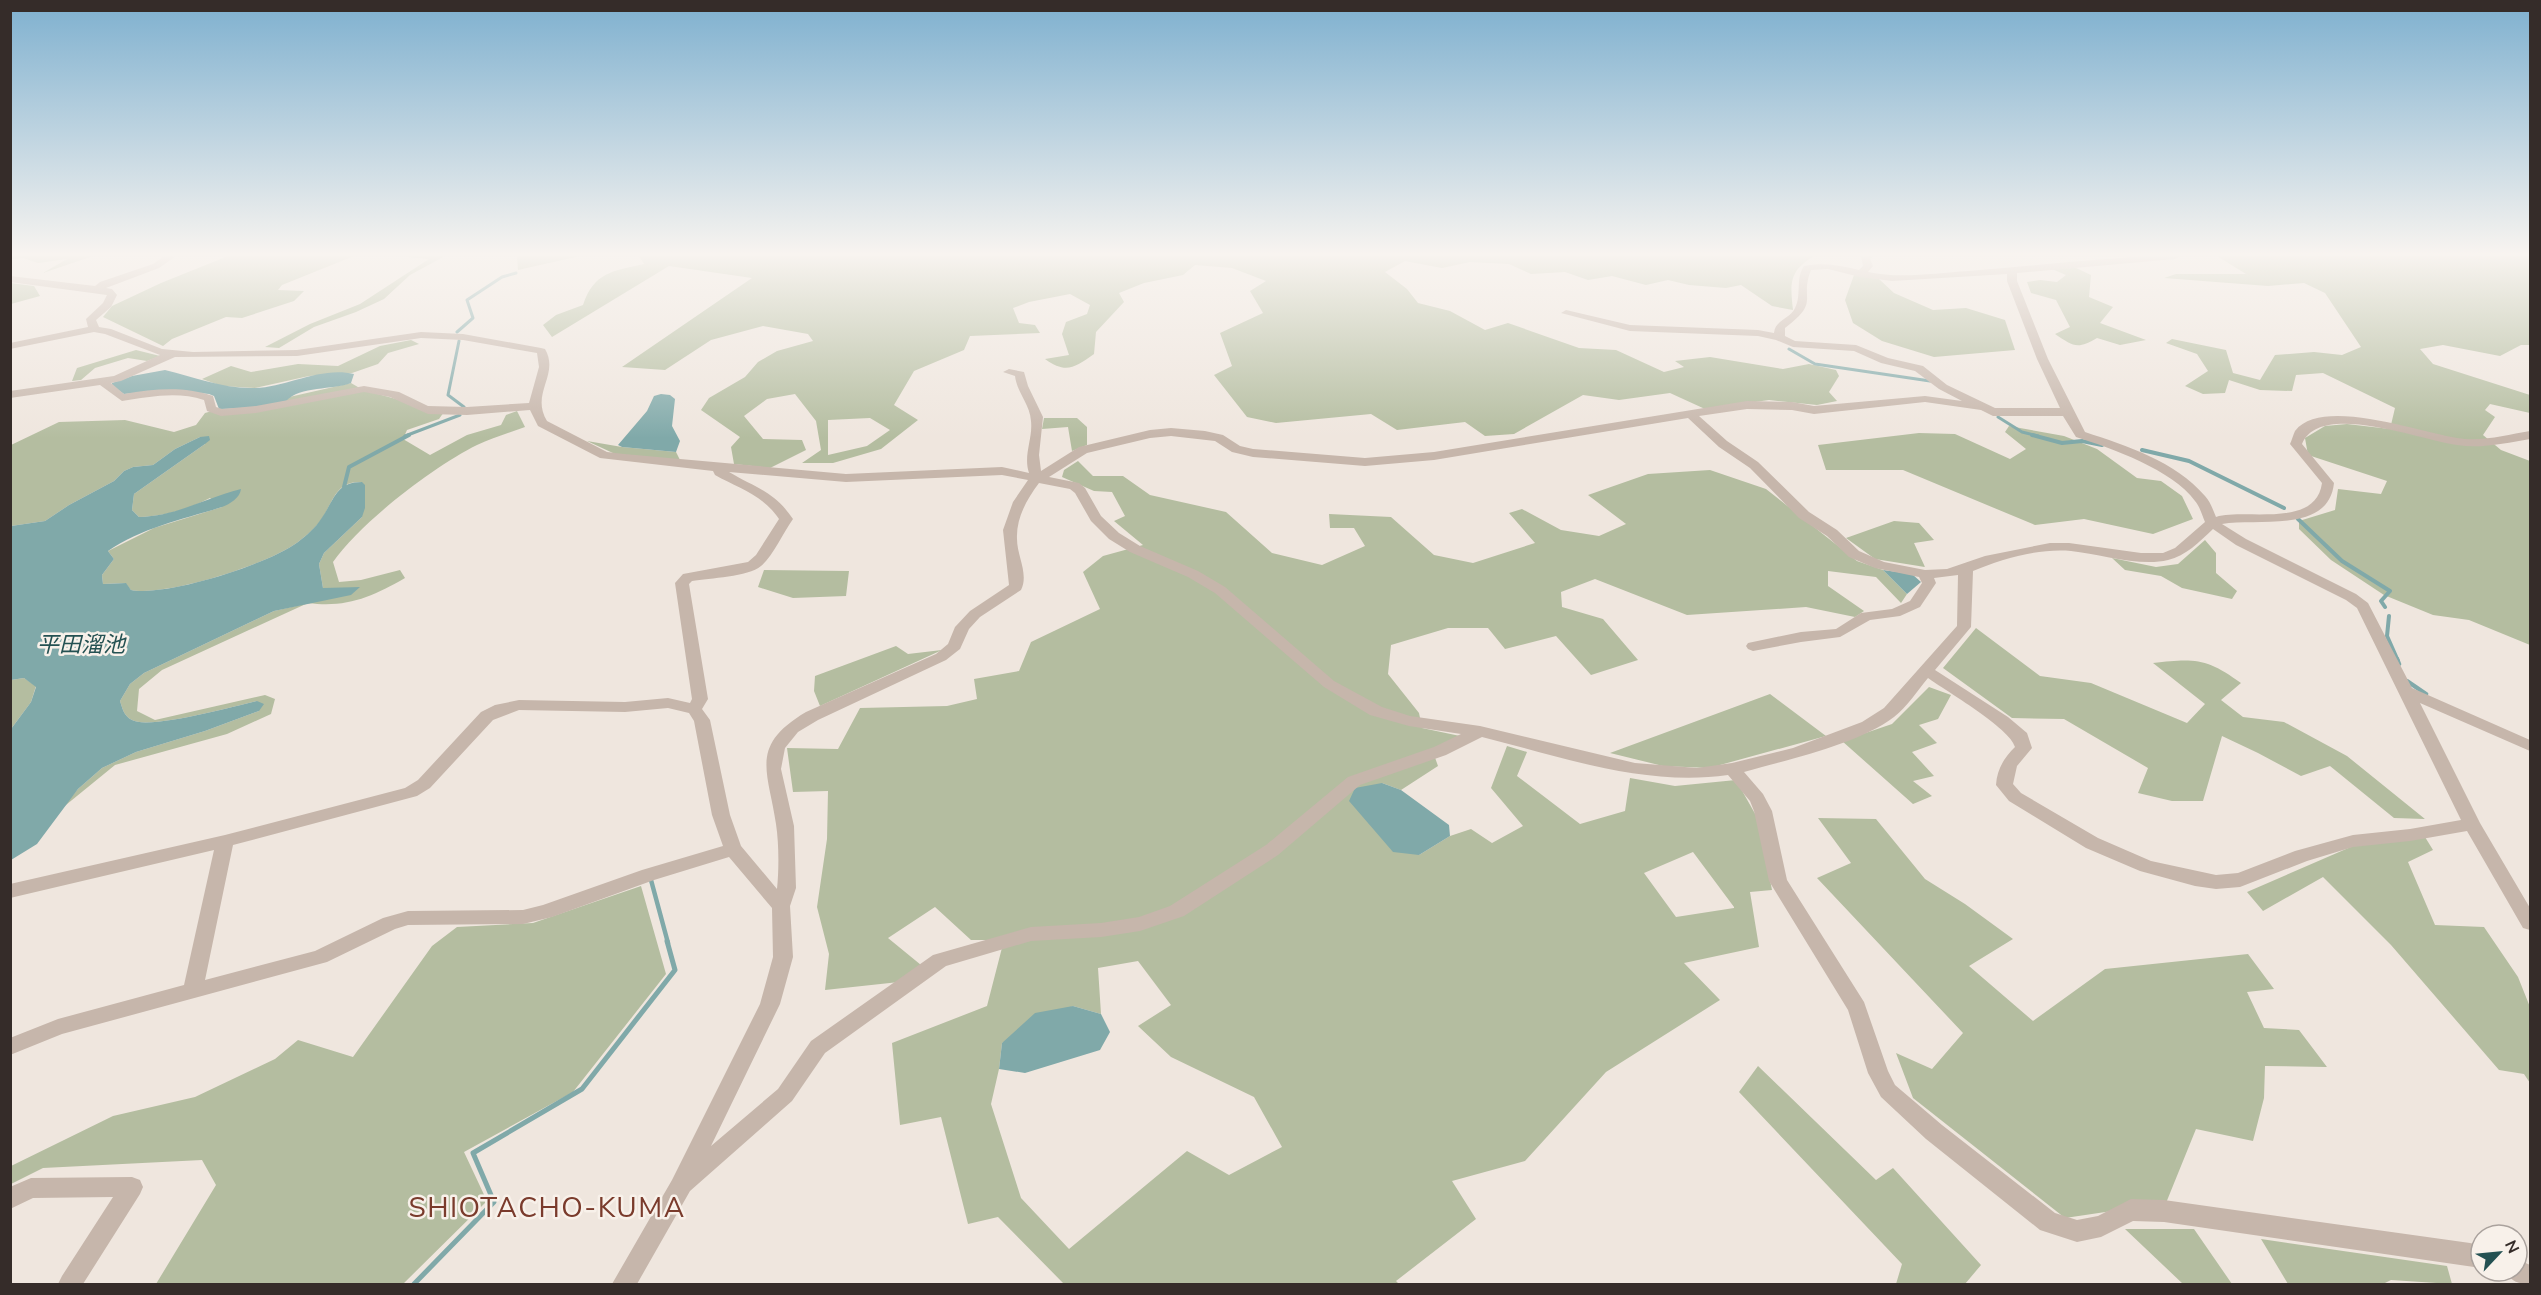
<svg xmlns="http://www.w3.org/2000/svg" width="2541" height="1295" font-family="'Nunito Sans','Noto Sans JP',sans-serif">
	<rect width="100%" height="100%" fill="#efe6de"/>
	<!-- green -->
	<path fill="#b4bda0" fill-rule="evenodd" d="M11,256H93L43,273L67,259L38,263L23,258L11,259Z
		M228,256H354L282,285L278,290L304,291L294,301L242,318L226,317L172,339L163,346L103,317L112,306L161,283Z
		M398,256H445L410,275L384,299L356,312L314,327L279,348L265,347L310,324L360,304L429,259Z
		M517,256H580L518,270Z
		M639,256H1814C1789,271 1790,283 1793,310L1772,306L1741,285L1726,288L1689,285L1668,280L1646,285L1612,276L1588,280L1565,272L1531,274L1509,264L1470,262L1442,268L1405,261L1385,272L1407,289L1418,303L1450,311L1485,330L1508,323L1579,348L1616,350L1664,372L1684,367L1675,361L1710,357L1783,369L1809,364L1836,370L1839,376L1829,392L1837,401L1817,405L1769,400L1705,409L1670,393L1619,400L1583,395L1514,434L1485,436L1465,422L1397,430L1371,414L1276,423L1247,417L1214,375L1232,366L1220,333L1263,313L1250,291L1266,281L1232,268L1195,265L1183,275L1144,283L1119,293L1124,302L1096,332L1094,354C1074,368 1066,374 1045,359L1069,355L1062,334L1066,322L1087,314L1090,305L1070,294L1029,302L1013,308L1019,323L1035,325L1040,333L970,336L964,350L914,371L894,405L918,420L881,449L833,463H802L821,450L816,421L795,394L767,399L744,416L763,439L802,440L806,450L770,468L734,464L731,447L740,437L701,410L709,398L745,377L758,362L777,351L813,341L808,334L763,326L711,340L665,370L622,367L752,278L669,266L552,337L543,325L556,315L583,305C594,272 613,271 644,264ZM870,418L890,430L867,446L828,455V420Z
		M2217,256H2530V345H2521L2500,356L2443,345L2420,349L2433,364L2530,395V413L2490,404L2485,410L2495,417L2483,435L2501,450L2530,461V645L2469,620L2433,615L2384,595L2331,560L2299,529V521L2335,510L2338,489L2381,494L2387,481L2308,455L2305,438L2325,426L2347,424L2390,429L2395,408L2323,373L2296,375L2292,391L2260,390L2229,380L2225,393L2203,394L2185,386L2208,371L2197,354L2166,343L2172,339L2226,350L2233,373L2260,380L2275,355L2314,352L2342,355L2361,347L2325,293L2304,283L2268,286L2164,278L2176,274H2246Z
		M2072,266L2091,275L2089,297L2113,307L2100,323L2146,340L2120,345L2097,338C2077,350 2073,346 2055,334L2070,327L2056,300L2031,293L2027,282L2040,280L2057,282L2066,275L2052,269Z
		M1854,275L1879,279L1894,293L1933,310L1966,308L2005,320L2015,350L1934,357L1882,341L1853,323L1845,300Z
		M10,283L34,286L40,296L11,304Z
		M411,340L419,344L388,353L378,364L352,373L309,376L255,388L222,386L202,379L231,366L251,372L298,364L338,366L380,346Z
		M136,350L160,356L147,361L128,358L95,368L81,380L72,381L77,368Z
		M351,383L363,390L444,412L439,419L407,430L403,439L430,455L467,435L501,425L506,415L517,411L525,427C509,433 492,438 477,445C433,467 361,522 333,562L339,582L361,580L400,570L405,578C372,597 347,608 308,603L162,670L139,689L137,711L155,720L265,695L275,699L271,714L227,734L115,765L61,809L78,789L102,768L136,752L205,731L259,711L257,701C234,706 149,730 132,720C124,716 123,710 120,701L130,684L144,673L274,611L309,603L323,588L319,564L324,553L362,517V482C335,481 334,501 321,520C316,527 306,536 298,542C269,564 167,597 131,590L125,583L103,584L102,575L114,559L108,551L154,528L222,507L210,498C187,510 165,516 139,517L132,510L134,494L205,444L200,437L175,449L153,465L133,467L124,471L114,481L69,505L45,521L11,526V445L59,422L125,420L174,432L196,425L205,413L219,409H236Z
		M1044,418H1077L1087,427V445L1072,451L1068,427L1042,429Z
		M2009,426L2064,436L2097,449L2137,478L2161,481L2182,496L2193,519L2153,534L2084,519L2035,525L1903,470H1826L1818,445L1919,433L1955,434L2010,459L2026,449L2005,432Z
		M587,441L622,447L676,452L680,460L615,454Z
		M1078,461L1093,476H1123L1150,495L1226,512L1272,553L1322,565L1365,546L1354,528H1330L1329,514L1391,517L1434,555L1473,563L1535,543L1509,513L1522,509L1561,530L1599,536L1626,524L1588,495L1648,474L1710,470L1766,489L1857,561L1883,570L1907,594L1901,603L1876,577L1828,571V586L1864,611L1855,617L1806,607L1687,615L1595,579L1561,592L1562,607L1603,619L1638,660L1591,675L1556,636L1505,649L1488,628H1448L1391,645L1388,674L1419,713L1422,728L1460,736L1432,749L1438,766L1401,790L1382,783L1419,855L1450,836L1471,829L1492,843L1523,826L1491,788L1507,746L1527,752L1517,776L1580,824L1625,811L1630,778L1675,786L1736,780L1758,819L1772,890L1750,892L1759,947L1684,963L1720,1000L1606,1072L1525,1161L1452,1181L1476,1219L1396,1281L1399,1284H1064L998,1217L968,1224L941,1117L900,1125L892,1043L987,1006L1004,940H971L935,907L888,938L921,965L899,982L825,990L829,954L817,907L827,839L828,791L793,792L787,748L838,749L860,708L947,706L977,699L974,679L1019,671L1031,642L1100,609L1083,572L1103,556L1143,545L1114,521L1125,516L1112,492L1094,491L1062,477L1064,470ZM1693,852L1734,907V908L1676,917L1644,873ZM1138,961L1171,1005L1138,1026L1171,1057L1254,1097L1282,1147L1229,1175L1187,1151L1069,1249L1021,1198L991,1104L999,1069L1002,1043L1073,1006L1101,1014L1098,968Z
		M1894,521L1919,523L1934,540L1914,543L1925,567L1875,559L1846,538Z
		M2205,540L2216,553V573L2237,591L2232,599L2182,588L2161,576L2125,570L2112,558L2156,567L2178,564Z
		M764,570L849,571L846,596L793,598L758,587Z
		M1976,628L2040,676L2091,683L2187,723L2205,704L2153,663C2194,658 2207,658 2241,683L2221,700L2243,717L2284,722L2347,756L2425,819L2394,818L2330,766L2301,776L2258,753L2222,736L2203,801H2172L2138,793L2148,768L2064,719L2012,718L1943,668Z
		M896,646L908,654L942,650L820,706L814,691L815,676Z
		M24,678L36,686L31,702L11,729V680Z
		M1929,687L1951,695L1938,719L1919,725L1937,743L1912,752L1934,776L1913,781L1932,796L1913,804L1842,741L1892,724Z
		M1770,694L1826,736L1709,768L1663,766L1610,753Z
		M1818,818L1876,819L1925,879L1965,904L2013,939L1969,966L2033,1021L2105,969L2248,954L2274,989L2247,992L2264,1028L2299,1030L2327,1067L2265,1066L2264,1098L2253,1141L2196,1129L2166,1203L2065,1218L1913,1098L1896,1053L1932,1069L1963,1033L1817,878L1851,863Z
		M2425,837L2433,850L2408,862L2435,925L2484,927L2518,977L2530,1007V1083L2524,1074L2499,1070L2391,945L2323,877L2263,911L2247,892L2353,846Z
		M641,886L666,974L573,1092L464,1152L487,1201L403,1284H156L216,1185L202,1160L43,1168L11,1184V1166L113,1116L195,1097L275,1059L298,1040L353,1057L432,946L457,927L533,923Z
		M1758,1066L1876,1180L1893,1168L1981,1265L1965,1284H1896L1902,1264L1739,1092Z
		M2125,1229H2194L2232,1284H2183Z
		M2261,1239L2447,1266L2452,1284L2391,1280L2383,1284H2288Z"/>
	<!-- water -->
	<path fill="#80a9a9" d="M165,370C195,377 223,389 255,388C287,387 321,366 354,374L351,383C333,390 300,386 286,401C264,406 243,409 219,409L214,396L209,394L170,390L124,394L112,386V383L132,376Z
		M661,394L670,395L675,399L672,426L680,441L676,452L622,447L618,445L647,411L654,396Z
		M209,436L210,440L205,444L134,494L132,510L139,517C177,516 205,498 241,489C240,498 230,504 222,507C184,519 141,528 108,551L114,559L102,575L103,584L126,583L131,590C166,597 269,564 298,542C306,536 316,527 321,519C334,501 335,482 362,482L365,485V508L362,517L324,553L319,564L323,588L360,587L351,595L274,611L144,673L130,684L120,701C123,710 124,716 132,720C149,730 234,706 257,701L264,704L259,711L205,731L136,752L102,768L78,789L37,844L11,860V729L31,702L36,687L24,678L11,680V526L45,521L69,505L114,481L124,471L133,467L153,465L175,449L200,437Z
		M1883,570L1912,574L1921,582L1907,594Z
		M1382,783L1401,790L1449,825L1450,836L1419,855L1393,852L1349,801L1355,788Z
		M1073,1006L1101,1014L1110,1032L1100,1050L1025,1073L999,1069L1002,1043L1035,1013Z"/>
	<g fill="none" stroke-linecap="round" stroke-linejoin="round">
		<!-- stream-far3 -->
		<path stroke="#80a9a9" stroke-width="3" d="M457,332L473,318L467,300L502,277L516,273
			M459,341L448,395L464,407
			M1789,349L1815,364L1930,381
			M1998,417L2022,432L2038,436
			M405,436L460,415"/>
		<!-- stream-far2 -->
		<path stroke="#80a9a9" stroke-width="4" d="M2032,435L2062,443L2082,441L2102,445
			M2142,450L2189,461L2284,508
			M344,487L349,467L409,435
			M2298,519L2342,561L2390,591L2381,601L2385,607
			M2389,616L2387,636L2398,661"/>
		<!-- stream-far1 -->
		<path stroke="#80a9a9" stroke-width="4.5" d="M2397,659L2399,664
			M2407,681L2426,694
			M651,880L668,943"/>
		<!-- stream -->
		<path stroke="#80a9a9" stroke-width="5" d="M414,1284L494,1202L473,1153L582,1089L675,970L667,941"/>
		<!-- minor -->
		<path fill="#c6b6ab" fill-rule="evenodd" d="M164,256H176L159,268L106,288L112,289L117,295L111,307L96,320L99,327L111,329L162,349L193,352L297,350L421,332L463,334L541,348L545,349C560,375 530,393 547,421L607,452L624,454L846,474L1002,467L1029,473C1023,455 1033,439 1031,421C1030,404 1017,393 1015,376L1003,372L1009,369L1024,372L1028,386L1043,417L1039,455L1041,471L1079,447L1150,430L1171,428L1205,431L1223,435L1240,446L1253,449L1365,458L1434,452L1747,401L1792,402L1814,406L1925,396L1962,401L1939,389L1915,371L1881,363L1854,351L1793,347L1776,340L1758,336L1630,331L1561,313L1566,310L1630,325L1758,330L1774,333C1775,320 1790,319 1795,308C1802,295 1795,279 1804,266C1823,262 1840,265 1859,270L1863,266L1861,256H1873L1870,259L1873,266L1868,272C1900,279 1936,273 1968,271C2039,266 2109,256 2180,256L2175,259L2017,273V281L2048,359L2085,432C2127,446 2175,461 2205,496C2210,501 2213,510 2216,517C2246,508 2316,529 2322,483L2290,444C2292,440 2293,435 2295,431C2322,396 2421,433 2457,438C2482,442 2506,435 2530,431V439C2506,443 2481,449 2457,445C2422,441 2320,400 2302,444L2334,483C2329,534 2257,518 2222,524L2246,539L2356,594L2368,603L2412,688L2530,740V751L2420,703L2480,823L2530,908V930L2523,928L2467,831L2410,841L2353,847L2307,861L2240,887L2216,889L2195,886L2140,871L2086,848L2009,801L1996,785C1997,769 2004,758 2015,747C2010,728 1946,691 1928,678C1917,691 1907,707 1894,717C1859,744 1787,760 1744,772L1763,794L1772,811L1787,880L1864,1002L1888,1071L1895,1085L1942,1125L2055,1213L2077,1220L2098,1216L2131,1199L2164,1200L2470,1243L2481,1246V1268L2164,1222L2133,1221L2101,1237L2077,1242L2040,1230L1926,1139L1881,1097L1868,1073L1848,1010L1769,881L1754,811L1750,801L1728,775C1645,787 1562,757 1482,737L1446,755L1360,785L1278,855L1184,916L1140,931L1101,937L1031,941L946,966L825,1053L792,1101L690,1191L637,1284H612L672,1180L760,1004L773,957L772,908L729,857L654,880L552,917L523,924L408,925L395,929L327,962L62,1034L10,1055V1038L58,1019L184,985L214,850L10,898V884L225,835L405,788L418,780L481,712L495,705L519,700L625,702L668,698L690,703L692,699L675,583L683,574L748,562L756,555L779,519C763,495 738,488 715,475L713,471L600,458L538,426L530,410L467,415L428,414L390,397L364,392L256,413L221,416L207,411L204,400C177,391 149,397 122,401L100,385L10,398V391L114,376L160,355L105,334L94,332L10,349V343L88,327L86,319L103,303L107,295L10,282V276L95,286L100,282L153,264ZM1828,269L1860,277L1892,281L2007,274V281L2037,359L2060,408H1995L1947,385L1923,366L1888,358L1856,345L1795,341L1785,336V328C1821,301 1799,300 1811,270ZM421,338L463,340L537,353L539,367L529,403L467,407L428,406L399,392L364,386L256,406L222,409L216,407L213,396C183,386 155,389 124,394L111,383L121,381L175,357L297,356ZM1925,402L1981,410L1993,416H2063L2076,437C2111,448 2173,470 2195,501C2200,507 2202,515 2205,522L2175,548L2163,553H2141L2069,543H2050L1985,556L1947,569L1925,570L1884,562L1859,551L1837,530L1809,512L1758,462L1727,441L1699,416L1747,409L1792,410L1814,414ZM1688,418L1719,447L1750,468L1799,518L1827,536L1849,557L1875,568L1919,577L1922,583L1910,601L1892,609L1861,613L1836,629L1801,632L1748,643L1746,646L1748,649L1753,651L1801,642L1840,637L1870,620L1900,616L1920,607L1936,583L1934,578L1958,575L1957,626L1884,708L1862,722L1793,748L1732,763L1697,768L1635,763L1480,726L1410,716L1382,707L1334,681L1225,587L1198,571L1140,546L1119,533L1101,516L1085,488L1079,483L1049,477L1087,453L1150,438L1171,436L1215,441L1232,452L1253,457L1365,466L1434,460ZM729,472L846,482L1002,475L1028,480L1013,502L1003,530L1009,585L970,611L955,627L948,644L936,654L806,712C749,746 768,770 776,824C779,844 779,869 777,889L741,846L730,815L710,720L702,709L708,699L689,584L692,581C710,578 748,577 761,566C773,556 783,533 793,519C774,491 756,488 729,472ZM1039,483L1070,489L1075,493L1091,521L1109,539L1130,552L1188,577L1215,593L1324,687L1370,715L1409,726L1461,734L1434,747L1348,777L1266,845L1170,906L1139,917L1101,923L1031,927L933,955L811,1041L778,1089L711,1146L780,1004L793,957L790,906L796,888L794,826L781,769L785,748L798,732L818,720L946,660L960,649L969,629L980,617L1021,590C1029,574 1017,556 1017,539C1016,518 1027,499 1039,483ZM2213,529L2236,545L2346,600L2357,608L2461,820L2410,829L2353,835L2295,851L2238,873L2216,875L2151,861L2098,838L2021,793L2013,784L2017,766L2032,748L2027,733L2008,717L1935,670L1971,627L1973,571C2002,559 2039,548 2071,551C2100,554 2140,567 2168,560C2186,556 2199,542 2213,529ZM668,708L689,713L694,721L712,815L723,846L642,870L543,905L523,910L408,911L383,918L315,951L205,980L233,845L417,796L430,788L493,720L519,710L625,712Z
			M132,1177L140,1180L143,1187L140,1194L83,1284H58L62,1276L113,1197L33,1198L10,1209V1187L31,1178Z
			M2517,1259L2530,1265V1284C2519,1284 2511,1282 2506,1271H2517Z"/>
	</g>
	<!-- sky -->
	<linearGradient id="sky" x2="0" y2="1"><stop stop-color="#7eb0cf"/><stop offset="0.58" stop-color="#f8f4f0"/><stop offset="1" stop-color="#f8f4f0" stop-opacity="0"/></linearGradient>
	<rect width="2541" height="438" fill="url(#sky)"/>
	<g text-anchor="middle" stroke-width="5" stroke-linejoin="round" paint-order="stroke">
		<!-- water labels -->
		<g font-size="22" font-style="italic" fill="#245152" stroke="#f8f1ea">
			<text x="81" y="652">平田溜池</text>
		</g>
		<!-- near-quarter labels -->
		<g font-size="28" letter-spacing="1.5" fill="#7a3b2c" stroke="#f8f1ea">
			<text x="547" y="1217">SHIOTACHO-KUMA</text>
		</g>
	</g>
	<!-- border -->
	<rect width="2541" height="1295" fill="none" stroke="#352c29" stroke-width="24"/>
	<!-- north arrow -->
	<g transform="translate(2499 1253) rotate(64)"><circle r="28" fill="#f8f1ea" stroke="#aaa29d" stroke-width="1.5"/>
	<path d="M0-4.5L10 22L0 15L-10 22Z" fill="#245152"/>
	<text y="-9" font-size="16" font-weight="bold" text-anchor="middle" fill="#352c29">N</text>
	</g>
</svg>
